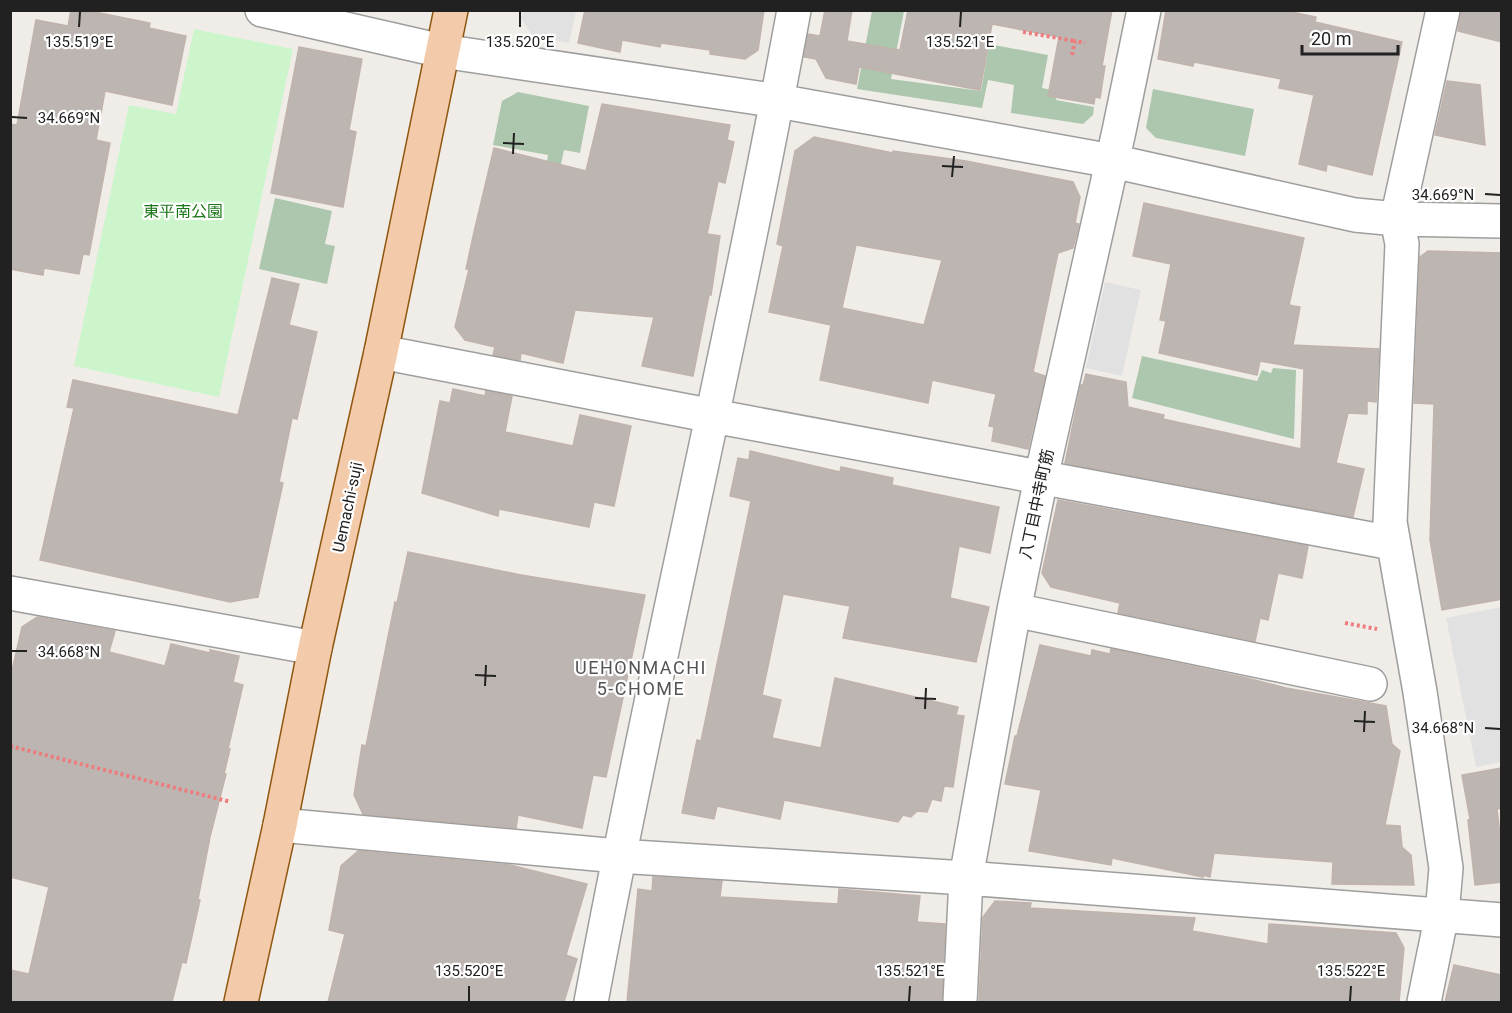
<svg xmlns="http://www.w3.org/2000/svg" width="1512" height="1013" font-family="Roboto,'Noto Sans JP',sans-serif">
	<rect width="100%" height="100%" fill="#f0ede8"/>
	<!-- cemetery -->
	<path fill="#acc7ad" d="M872,11H904L891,79L981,91L989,44L1048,55L1042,88L1057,91L1056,100L1094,107L1093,115L1083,124L1011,113L1014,85L988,80L982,108L857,89Z
		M1153,89L1254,109L1245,156L1156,138L1146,128Z
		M518,92L589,106L580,153L564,150L560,169L546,167L548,155L493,145L502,101Z
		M275,198L332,211L325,244L335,246L327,284L259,269Z
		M1142,356L1257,381L1262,370L1271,373L1273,368L1296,370L1294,439L1132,398Z"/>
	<!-- park -->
	<path fill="#ccf5cb" d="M194,29L293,49L219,397L74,366L129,105L176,114Z"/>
	<!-- parking -->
	<path fill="#e1e1e1" d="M523,11H576L569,43L532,35L521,18Z
		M1105,282L1141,290L1122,376L1086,368Z
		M1501,607V762L1476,767L1446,618Z"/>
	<!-- building -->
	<path fill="#bdb5b1" stroke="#c1b3ac" stroke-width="1.5" fill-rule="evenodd" d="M71,10H85L150,23L149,28L186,36L172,105L105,91L96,140L110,143L89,255L83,254L79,274L44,268L43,275L10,269V124L17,125L36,20L68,26Z
		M585,10H764L758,50L745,59L710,54V50L661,43L660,47L622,40L620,52L578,43Z
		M825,10H852L847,41L900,50L908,10H1112L1102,66H1105L1100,98L1095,97L1094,104L1048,96L1059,37L992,24L980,90L859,67L856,84L826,78L816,59L804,57L808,34L820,36Z
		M1166,10H1282L1316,17L1315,22L1402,42L1372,175L1327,164L1326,171L1299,164L1314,95L1279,88L1281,79L1194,62L1193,66L1158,59Z
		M1461,10H1502V42L1458,31Z
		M299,47L362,59L349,130L356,132L343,207L271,193Z
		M1447,81L1480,85L1485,145L1435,135Z
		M602,104L730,125L727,140L734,142L725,183L718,181L707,234L720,236L711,295H709L693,376L642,366L654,317L575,310L563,363L521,353L520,360L493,355L495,347L465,340L455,327L469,269H466L474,232L494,148L586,171Z
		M814,137L893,153V151L966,161L1073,182L1080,197L1075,223L1079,224L1073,248L1058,253L1033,372L1045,376L1028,449L992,441L994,427L989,426L996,394L932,380L928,403L820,380L831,325L769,312L783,246L777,244L795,151ZM856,245L942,260L924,325L842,308Z
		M1144,203L1304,238L1289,305L1300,307L1293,345L1379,349L1376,402L1367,401V414L1348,413L1336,463L1364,469L1353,517L1065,463L1081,385H1083L1086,374L1126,382L1128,407L1164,415L1163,419L1301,449L1304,369L1260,361L1257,375L1159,353L1166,321L1160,320L1171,264L1133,256Z
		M1428,251L1502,253V599L1442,610L1430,540L1434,404L1414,403L1420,257Z
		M272,278L299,284L289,325L317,332L297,419L292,418L279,482L283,483L258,597L230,602L40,560L74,408L67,407L73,380L238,415Z
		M453,389L485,396L486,391L512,396L505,432L573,446L580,415L631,426L614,506L594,502L589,527L499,509L498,516L422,493L440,401L450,403Z
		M750,451L840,472L841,467L893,478L892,485L999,507L990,553L959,546L950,598L989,607L976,662L843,638L850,606L783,594L762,695L781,700L772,738L821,748L835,678L958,707L956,715L964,716L953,787L944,786L941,801L932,799L927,812L917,811L911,817L903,815L898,822L784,800L780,819L717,806L714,819L682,813L697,740L701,741L751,501L730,496L738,458L749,460Z
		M1058,500L1308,546L1302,578L1278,573L1268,620L1260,618L1255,641L1118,613L1120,603L1051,587L1042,573Z
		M408,552L521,575L645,595L606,777L593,775L582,828L518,815L516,828L363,814L354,795L362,745L366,746L395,602L397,603Z
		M37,617L115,631L109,652L165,666L171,644L210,653V650L239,656L233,682L243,685L228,749H230L224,774H226L210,837L198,899L200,900L186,963L182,962L172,1002H10V970L29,974L49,887L10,877V679L22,627Z
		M1040,645L1091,656L1092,650L1110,654L1111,649L1247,678L1286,688L1386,706L1392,744L1400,751L1385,825L1400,826L1402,847L1411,855L1414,885L1332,884L1333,862L1214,853L1210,877L1203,875V877L1112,858L1111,865L1029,851L1041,790L1005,784L1015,736H1017Z
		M1502,768V808L1497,809L1502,852V882L1475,885L1468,820L1470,819L1462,775Z
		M358,851L510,865L587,884L566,955L577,959L564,1002H328L345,934L329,930L341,866Z
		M653,877L722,881L720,897L838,904L839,889L920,896L917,922L945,924L942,1002H627L638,889L652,891Z
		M995,901L1031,903L1030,908L1195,918L1192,931L1268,944L1269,924L1396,933L1404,948L1399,1002H979L983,917Z
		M1454,965L1502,975V1002H1445Z"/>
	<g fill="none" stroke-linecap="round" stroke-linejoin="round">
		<!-- minor casing -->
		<g stroke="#9e9e9e" stroke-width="36">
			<path id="minor" d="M262,10L442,51L778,101L1112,161L1355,215L1397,219L1502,221
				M381,352L713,416L1392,543
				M10,593L315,648
				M1014,610L1370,684
				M280,825L618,856L966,878L1502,920
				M591,1002C653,671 733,342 794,10
				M960,1002L966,878L1014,610L1041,478L1119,131L1144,10
				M1424,1002L1442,914L1446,868L1420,692L1390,522L1402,244L1397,219L1443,10"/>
		</g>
		<!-- major casing -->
		<g stroke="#8f560f" stroke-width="36">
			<path id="major" d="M241,1002L280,825L315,648L381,352L451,10"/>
		</g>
		<!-- path -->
		<path stroke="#ed7c7e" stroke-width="4" stroke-dasharray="3 3" stroke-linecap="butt" d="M1023,32L1075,41
			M1072,55L1075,41L1085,43
			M1345,623L1377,629
			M10,746L231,802"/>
		<!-- minor -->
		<use href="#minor" stroke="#fff" stroke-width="33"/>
		<!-- major -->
		<use href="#major" stroke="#f4cbaa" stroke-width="33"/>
	</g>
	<!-- ticks -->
	<path fill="none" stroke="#212121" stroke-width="2" d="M79,27L80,12M520,27V12M960,27L961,12M12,117L27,118M503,143L524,144M513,154L514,133M942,166L963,167M952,177L954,156M1485,194L1500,195M12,651H27M475,675L496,676M485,686L486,665M915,698L936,699M925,709L926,688M1354,721L1375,722M1485,728L1500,729M1364,732L1365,711M469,1001V986M909,1001L910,986M1350,1001L1351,986"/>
	<g text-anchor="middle" stroke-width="4.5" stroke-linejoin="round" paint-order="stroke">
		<!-- park labels -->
		<g font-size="16" fill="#1a7717" stroke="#fff">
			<text x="183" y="217">東平南公園</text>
		</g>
		<!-- street labels -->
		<g font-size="16" fill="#212121" stroke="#fff">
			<text transform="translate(1036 504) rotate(-78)" y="6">八丁目中寺町筋</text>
			<text transform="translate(347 507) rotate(-78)" y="6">Uemachi-suji</text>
		</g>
		<!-- neighbourhood labels -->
		<g font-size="18" letter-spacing="1.5" fill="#545454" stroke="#fff">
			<text x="641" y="674">UEHONMACHI<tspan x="641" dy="21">5-CHOME</tspan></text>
		</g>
	</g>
	<g font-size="15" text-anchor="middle" fill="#212121" stroke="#fff" stroke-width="4.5" stroke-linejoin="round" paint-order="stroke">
		<text x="79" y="47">135.519°E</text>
		<text x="520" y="47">135.520°E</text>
		<text x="960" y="47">135.521°E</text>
		<text x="69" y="123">34.669°N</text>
		<text x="1443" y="200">34.669°N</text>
		<text x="69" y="657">34.668°N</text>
		<text x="1443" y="733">34.668°N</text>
		<text x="469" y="976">135.520°E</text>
		<text x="910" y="976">135.521°E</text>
		<text x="1351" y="976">135.522°E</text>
	</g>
	<!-- border -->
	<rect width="1512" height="1013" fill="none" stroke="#212121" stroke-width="24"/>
	<!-- scale -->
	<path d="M1302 45v9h96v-9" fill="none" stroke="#212121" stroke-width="3"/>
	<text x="1311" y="45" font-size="18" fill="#212121" stroke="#ffffff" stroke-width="4.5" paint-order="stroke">20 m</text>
</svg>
